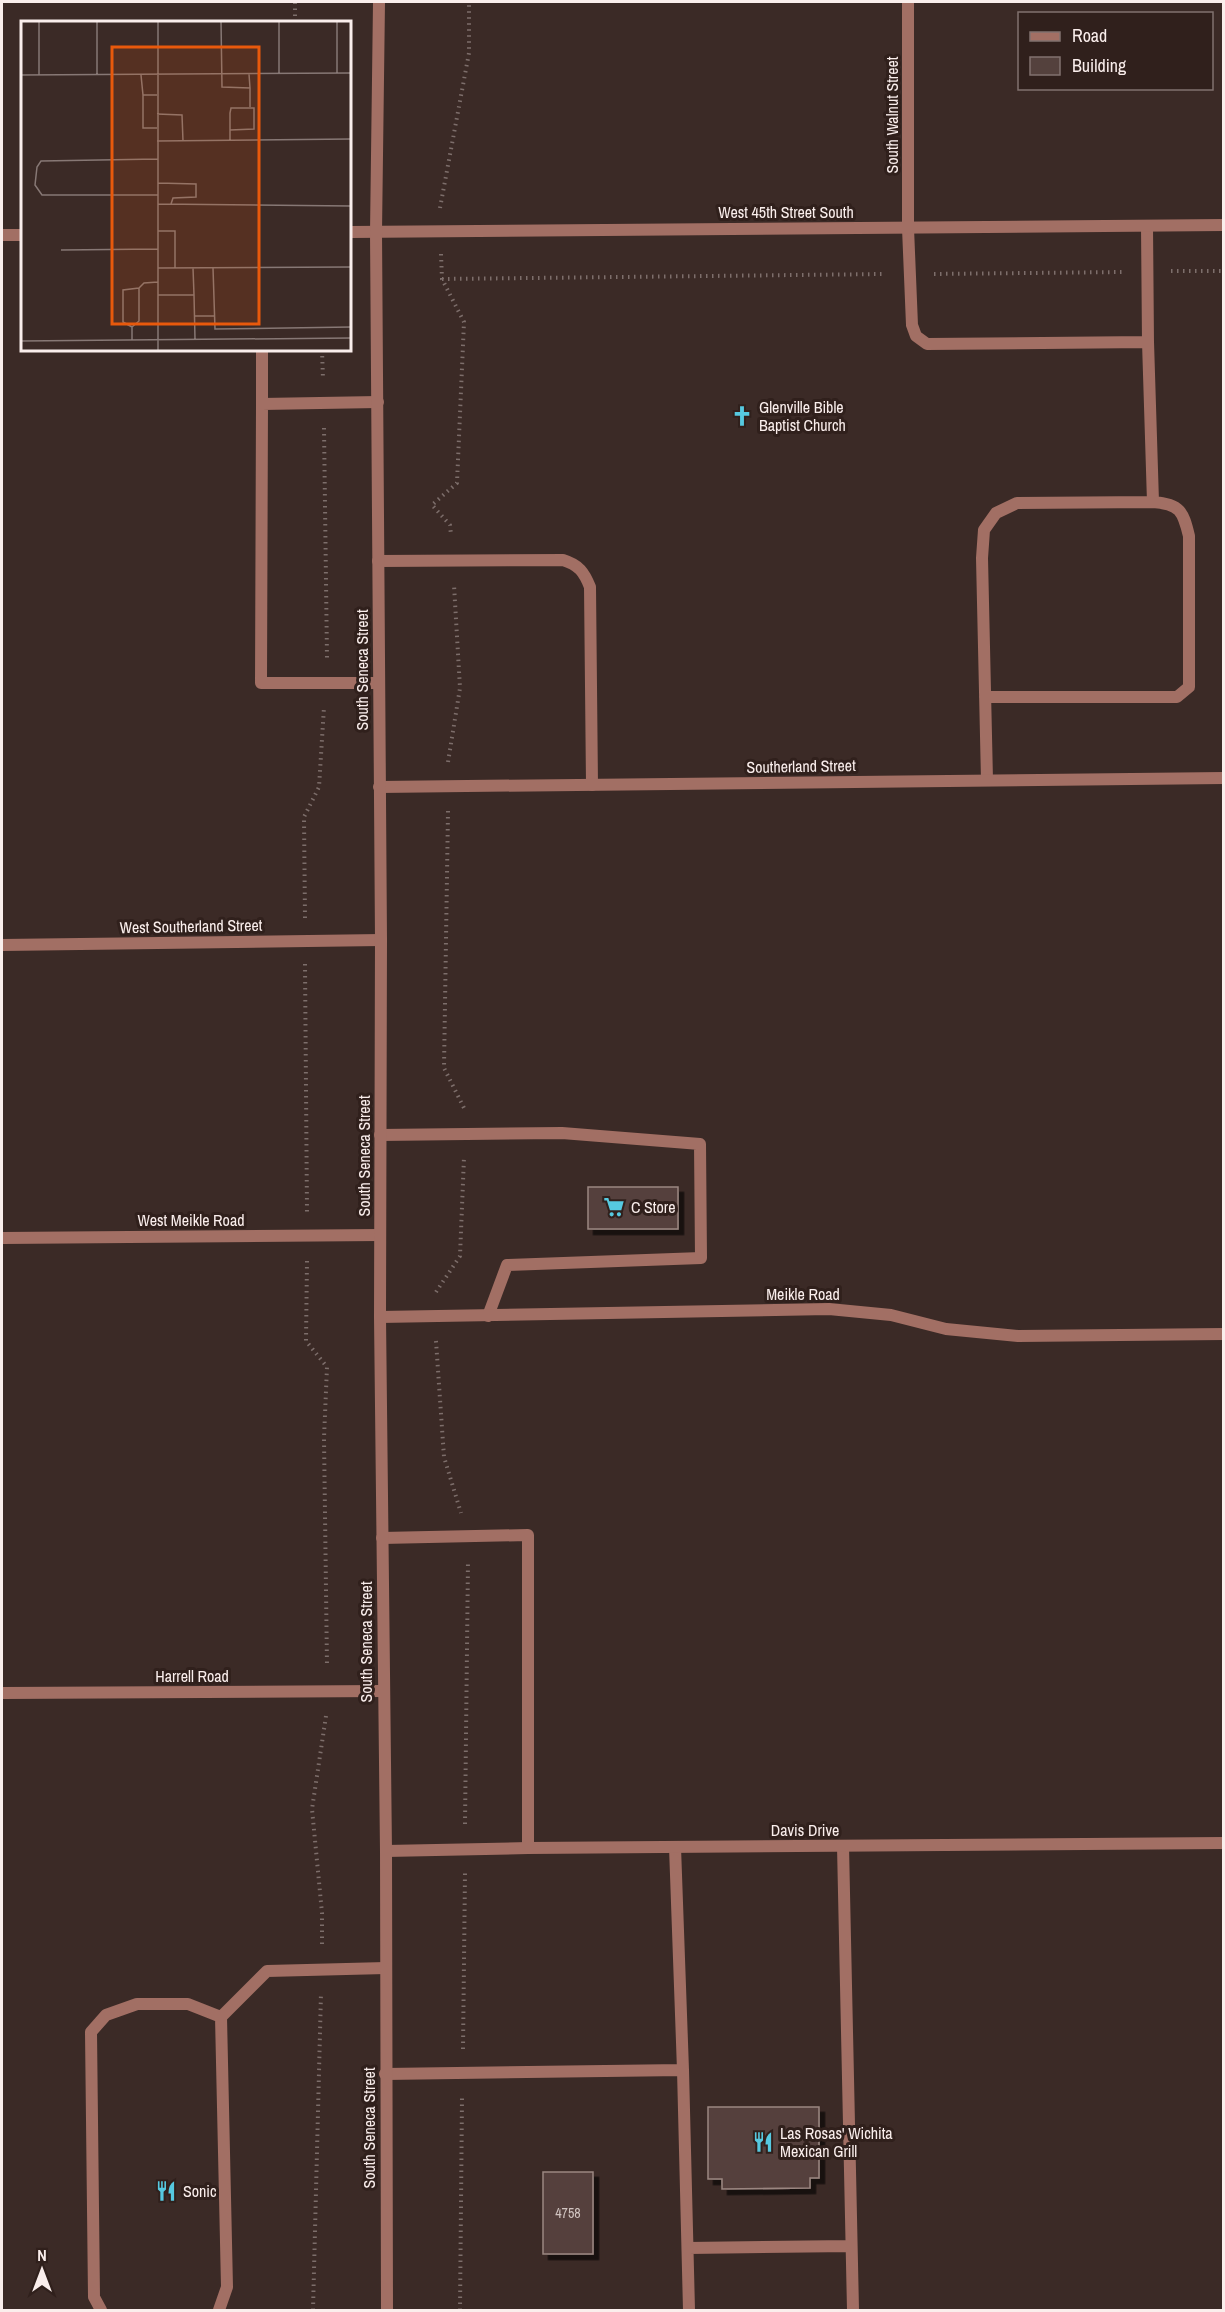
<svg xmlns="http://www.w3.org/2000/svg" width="1225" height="2312" font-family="'Archivo Narrow',sans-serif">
	<defs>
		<filter id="shadow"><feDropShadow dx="5.5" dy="5.5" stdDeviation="0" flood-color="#0009"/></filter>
	</defs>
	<rect width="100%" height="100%" fill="#3b2a26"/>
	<!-- building -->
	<path fill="#54413d" stroke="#9b8681" stroke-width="1.5" filter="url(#shadow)" d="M588,1187H678V1229H588Z
		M708,2107H819V2178H810V2188L722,2189V2179H708Z
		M543,2172H593V2254H543Z"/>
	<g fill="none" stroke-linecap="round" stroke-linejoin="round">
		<!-- path -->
		<path stroke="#7d6e6b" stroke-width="4" stroke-dasharray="1.5 4.5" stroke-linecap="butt" d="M295,22V2
			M440,208L469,53V2
			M441,254L442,279L464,322L457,483L432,505L450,525L451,535
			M1171,271H1224
			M934,274L1122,272
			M442,279L885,274
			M322,350L323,379
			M324,428L327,658
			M448,762L460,688L454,585
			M448,811L444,1068L464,1108
			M305,918L304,817L319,787L324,707
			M305,964L307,1212
			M307,1261L306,1341L327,1367L324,1438L327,1666
			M436,1292L460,1256L464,1157
			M436,1341L444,1457L461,1513
			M465,1824L468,1561
			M322,1944V1913L312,1809L326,1716
			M463,2049L465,1873
			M313,2310L321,1993
			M460,2310L462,2098"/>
		<!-- service -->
		<path stroke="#a26f64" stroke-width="12" d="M908,228L912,325L916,336L927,344L1148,342L1147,226
			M1148,342L1153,502
			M262,350V404L378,402
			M262,404L261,683H378
			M378,561L563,560C579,565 584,572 590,587L592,785
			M985,697H1177L1189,687V536C1183,511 1180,504 1153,502L1017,503L996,513L984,530L982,558L987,780
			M380,1135L562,1133L700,1144L701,1258L507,1265L488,1316
			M382,1538L528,1535V1848
			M843,1846L853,2310
			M675,1847L683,2070
			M385,2074L683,2070L689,2310
			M688,2248L851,2246
			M101,2310L94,2297L91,2032L106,2015L137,2004H188L221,2017
			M219,2310L227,2287L221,2017L267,1971L386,1968"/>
		<!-- minor -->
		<path stroke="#a26f64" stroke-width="12" d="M908,2V228
			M350,232L1224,225
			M2,235H22
			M379,787L1224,778
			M2,945L381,940
			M2,1238L380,1235
			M380,1317L829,1309L891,1315L946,1329L1018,1336L1224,1334
			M2,1693L383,1691
			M386,1851L528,1848L1224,1843"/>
		<!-- tertiary -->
		<path stroke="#a26f64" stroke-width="12" d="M379,2L376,232L381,940L380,1317L386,1851L387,2310"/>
	</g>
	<!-- icons -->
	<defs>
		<g id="church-bare" transform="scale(1.62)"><path d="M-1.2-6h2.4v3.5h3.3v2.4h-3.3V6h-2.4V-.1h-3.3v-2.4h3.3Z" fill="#56c9e0" stroke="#30201c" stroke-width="2.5" paint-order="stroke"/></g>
		<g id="supermarket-bare" transform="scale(1.62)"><path d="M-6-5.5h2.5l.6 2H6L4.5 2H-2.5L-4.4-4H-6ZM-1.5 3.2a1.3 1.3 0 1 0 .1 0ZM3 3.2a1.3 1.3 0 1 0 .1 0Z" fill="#56c9e0" stroke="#30201c" stroke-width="2.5" paint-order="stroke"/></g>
		<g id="restaurant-bare" transform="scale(1.62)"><path d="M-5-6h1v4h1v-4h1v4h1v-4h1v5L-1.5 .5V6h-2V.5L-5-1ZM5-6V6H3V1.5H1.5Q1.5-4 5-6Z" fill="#56c9e0" stroke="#30201c" stroke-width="2.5" paint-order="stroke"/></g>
	</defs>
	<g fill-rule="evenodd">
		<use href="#church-bare" x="742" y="416"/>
		<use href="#supermarket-bare" x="614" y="1207"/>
		<use href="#restaurant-bare" x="763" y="2142"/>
		<use href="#restaurant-bare" x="166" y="2191"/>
	</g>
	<g text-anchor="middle" stroke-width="6" stroke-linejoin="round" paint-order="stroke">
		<!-- number labels -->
		<g font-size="14" fill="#d0c3c0">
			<text x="568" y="2218">4758</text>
		</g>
		<!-- street labels -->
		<g font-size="16" fill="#faeeec" stroke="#30201c">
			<text transform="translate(892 115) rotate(-90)" y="6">South Walnut Street</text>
			<text x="786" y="218">West 45th Street South</text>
			<text transform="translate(362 670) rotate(-90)" y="6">South Seneca Street</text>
			<text transform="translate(801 766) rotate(-1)" y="6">Southerland Street</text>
			<text transform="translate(191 926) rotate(-1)" y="6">West Southerland Street</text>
			<text transform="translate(364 1156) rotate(-90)" y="6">South Seneca Street</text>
			<text x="191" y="1226">West Meikle Road</text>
			<text x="803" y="1300">Meikle Road</text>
			<text transform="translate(366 1642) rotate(-90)" y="6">South Seneca Street</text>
			<text x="192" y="1682">Harrell Road</text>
			<text x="805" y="1836">Davis Drive</text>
			<text transform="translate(369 2128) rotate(-90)" y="6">South Seneca Street</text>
		</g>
		<!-- poi labels -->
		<g font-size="16" fill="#faeeec" stroke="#30201c" text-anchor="start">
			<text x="759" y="413">Glenville Bible<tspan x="759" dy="18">Baptist Church</tspan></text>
			<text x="631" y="1213">C Store</text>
			<text x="780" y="2139">Las Rosas' Wichita<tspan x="780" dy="18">Mexican Grill</tspan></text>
			<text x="183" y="2197">Sonic</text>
		</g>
	</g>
	<!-- overview -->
	<g transform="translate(21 21)">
		<rect width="330" height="330" fill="#3b2a26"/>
		<path fill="none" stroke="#877875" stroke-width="1.5" d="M18,0V54M76,0V54M137,0V330M200,0L201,66L229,67L228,53M258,0V52M316,0V52M0,54L330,52M120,54L122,74H136M229,67V86M122,74V107H136M136,93L161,94L162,120M209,109L233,108V87H210L209,92V119M136,120L330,118M137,162L175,163V176L152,177L150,183M137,174H21L14,164L16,146L20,140L137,138M137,183L330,185M137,210H154V247M40,229L137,228M137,247L330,246M172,247L173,274M192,247L194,308L330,306M137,274H173L174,318M173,295H193M111,306L102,301V269L118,267M111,319V306L118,300V267L123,262L137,261M0,320L330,317"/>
		<path fill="#e8590c" fill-opacity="0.15" stroke="#e8590c" stroke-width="3" d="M91,26H238V303H91Z"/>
		<rect width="330" height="330" fill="none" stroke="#faeeec" stroke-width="3"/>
	</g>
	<!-- border -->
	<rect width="1225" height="2312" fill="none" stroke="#faeeec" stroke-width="6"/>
	<!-- legend -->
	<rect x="1018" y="12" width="195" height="78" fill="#30201c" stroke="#81726f" stroke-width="1.5"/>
	<rect x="1030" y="32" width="30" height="9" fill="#a26f64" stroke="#81726f" stroke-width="1.5"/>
	<text x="1072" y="42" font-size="18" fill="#faeeec">Road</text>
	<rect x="1030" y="57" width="30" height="18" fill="#54413d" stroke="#81726f" stroke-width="1.5"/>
	<text x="1072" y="72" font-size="18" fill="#faeeec">Building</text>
	<!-- north arrow -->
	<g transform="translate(42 2270)" stroke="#30201c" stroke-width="4.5" paint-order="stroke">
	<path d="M0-4.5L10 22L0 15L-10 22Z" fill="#faeeec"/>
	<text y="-9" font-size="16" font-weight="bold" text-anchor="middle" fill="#faeeec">N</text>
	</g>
</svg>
